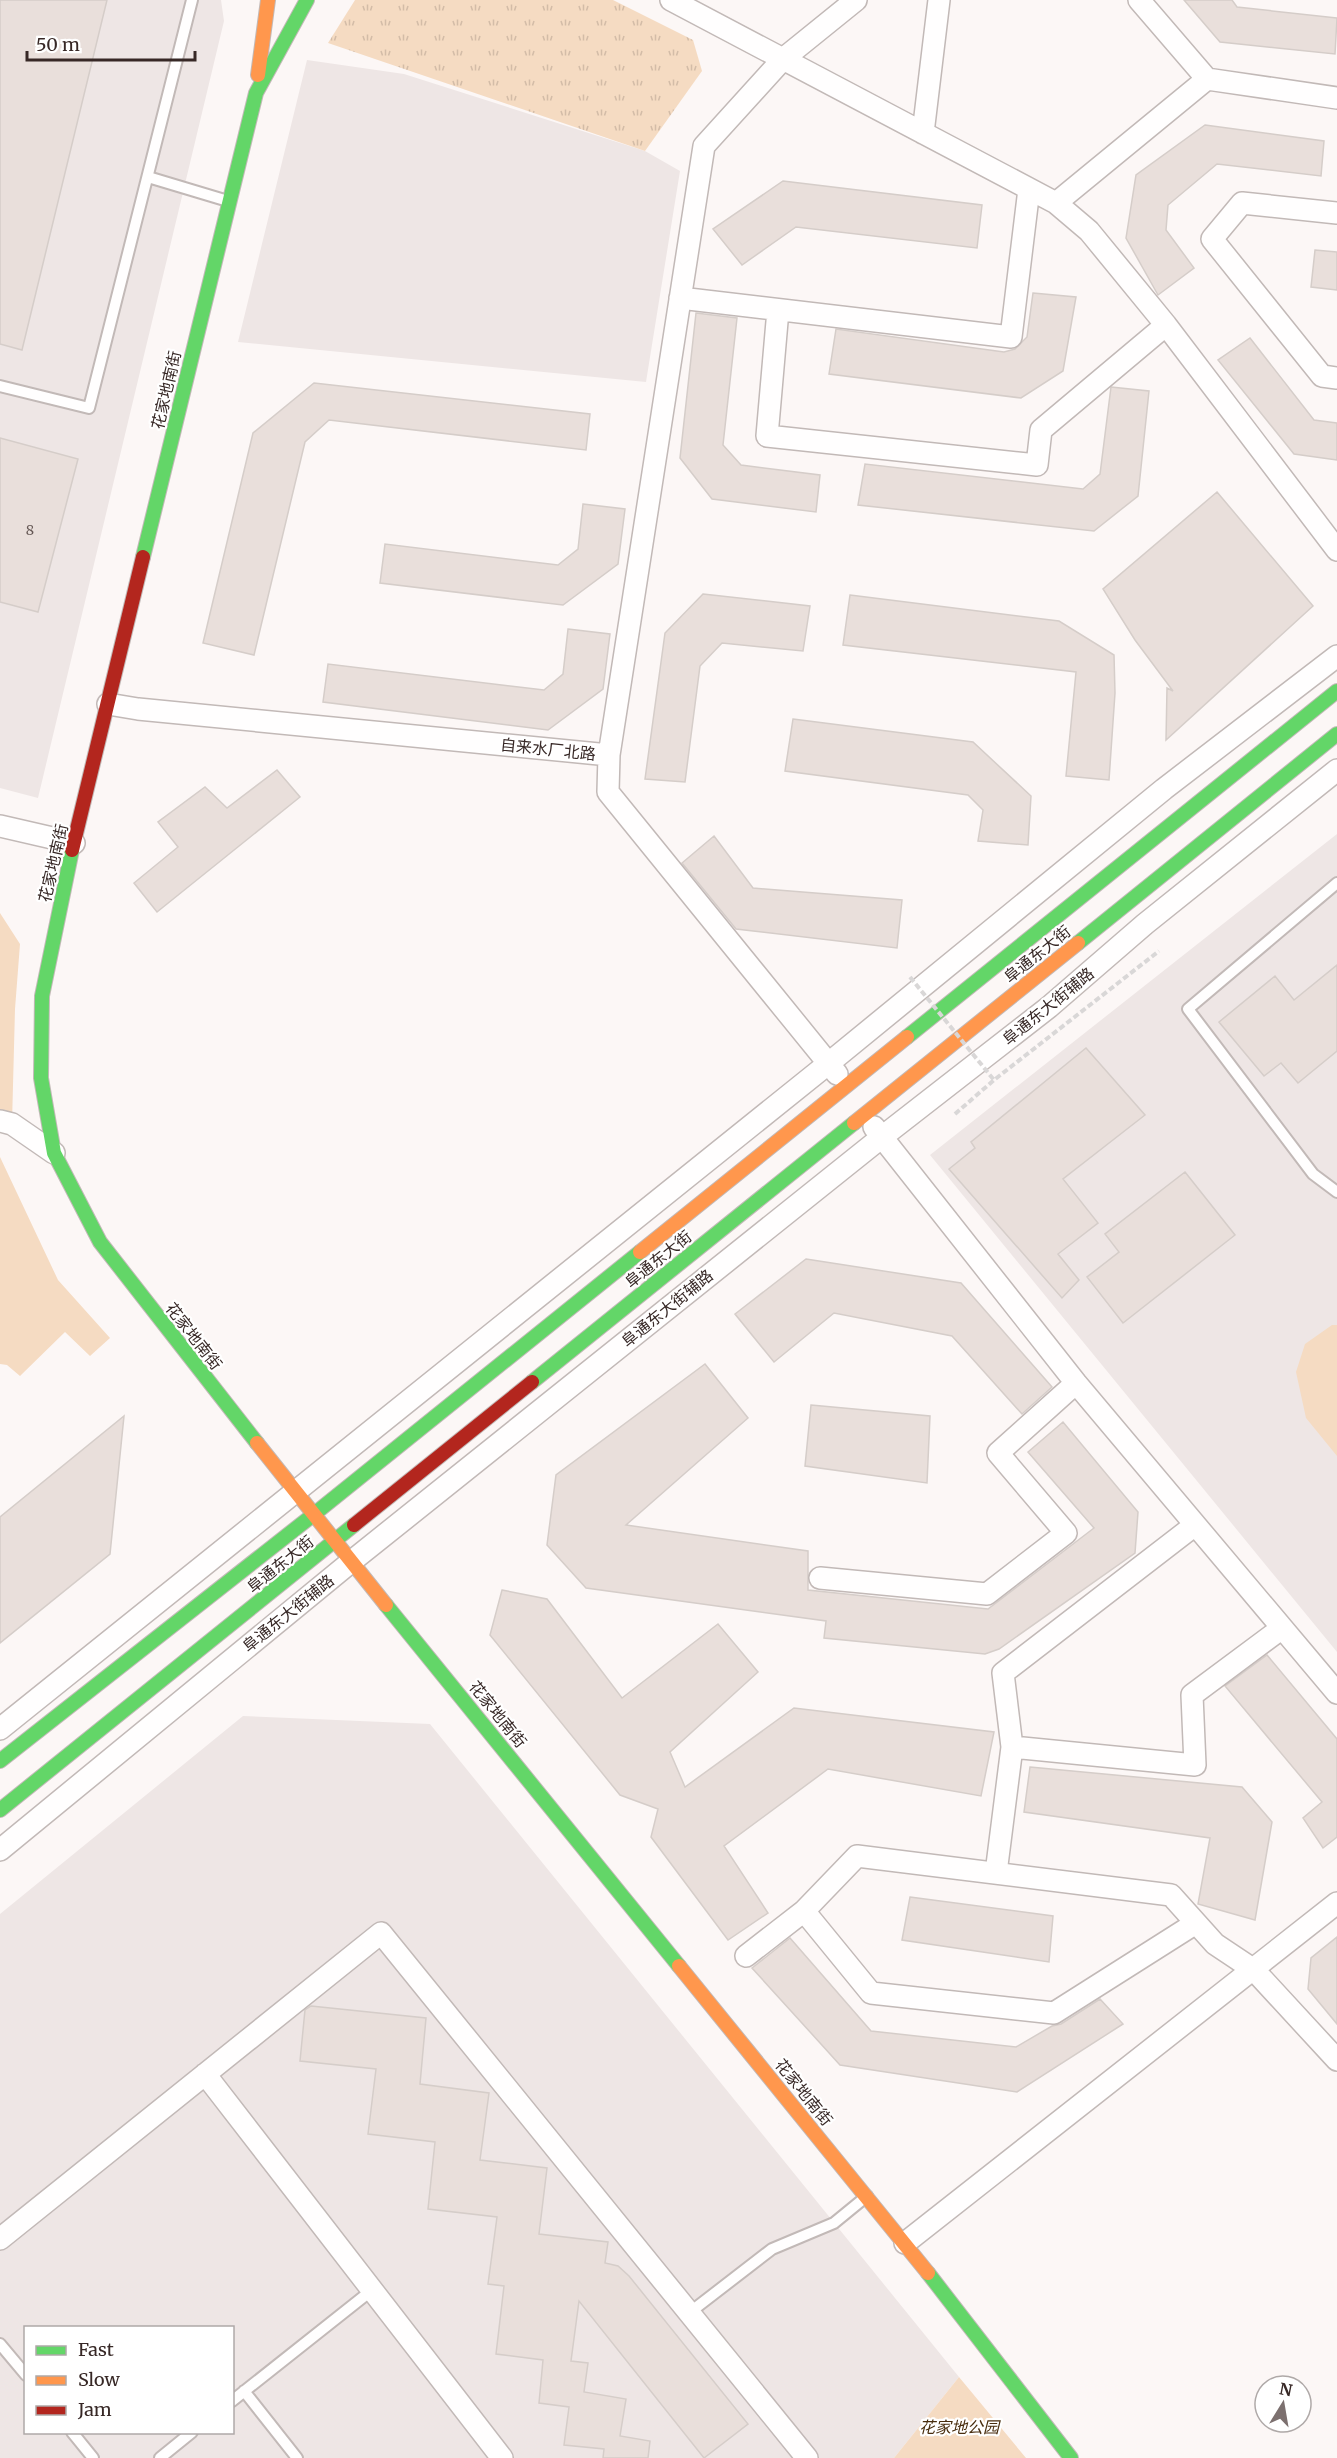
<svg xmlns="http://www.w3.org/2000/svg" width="1337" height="2458" font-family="Merriweather,'Noto Sans SC',serif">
	<defs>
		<pattern id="grass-tufts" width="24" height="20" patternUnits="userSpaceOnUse" patternTransform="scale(1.5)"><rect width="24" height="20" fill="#f5dbc2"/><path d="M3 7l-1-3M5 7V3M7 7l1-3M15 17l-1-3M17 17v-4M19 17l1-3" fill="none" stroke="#d3bca7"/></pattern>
	</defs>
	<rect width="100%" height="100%" fill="#fcf7f6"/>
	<!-- built -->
	<path fill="#eee6e5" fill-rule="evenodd" d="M0,0H221L224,21L38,798L0,788Z
		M307,60L404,74L645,151L680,171L646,382L238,342Z
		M1337,834V1652L930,1155Z
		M243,1716L430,1724L959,2377L894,2458H0V1914ZM26,2328H232V2432H26Z"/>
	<!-- grass -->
	<path fill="url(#grass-tufts)" d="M355,0H613L693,40L702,71L645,151L328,43Z"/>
	<!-- garden -->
	<path fill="#f5dbc2" d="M0,913L20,944L15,1009L12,1124L0,1121Z
		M0,1157L58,1280L110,1338L90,1356L65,1332L20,1376L7,1365L0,1364Z
		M1332,1325H1337V1456L1306,1418L1296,1372L1305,1344Z
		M959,2377L1026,2458H894Z"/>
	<!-- building -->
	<path fill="#e9dfdb" stroke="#d5cdc9" stroke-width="1.5" d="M0,0H107L22,350L0,344Z
		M1184,0H1232L1237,7L1337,18L1335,54L1220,42Z
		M1205,125L1324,141L1321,176L1217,164L1168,205L1166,230L1194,268L1158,295L1126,238L1136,175Z
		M783,181L982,205L977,248L796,227L742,265L713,229Z
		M1315,250L1337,252V290L1311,287Z
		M1033,293L1076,297L1063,371L1021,398L829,374L836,329L1004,352L1015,349L1027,337Z
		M696,313L737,318L723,445L741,465L820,475L816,512L712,499L680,458Z
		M1250,338L1314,420L1337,423V460L1294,454L1218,360Z
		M314,383L590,414L586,450L329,420L305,442L254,655L203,643L253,433Z
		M1111,387L1149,391L1138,496L1094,531L858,505L865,464L1083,489L1100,474Z
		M0,438L78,459L38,612L0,602Z
		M1217,492L1313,606L1166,740L1167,688L1173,691L1135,640L1103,589Z
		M583,504L625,509L618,564L563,605L380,583L385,544L558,565L578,549Z
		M703,594L810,606L803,651L722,643L700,666L685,782L645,779L665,633Z
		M850,595L1059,621L1114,655L1115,693L1109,780L1066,776L1076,672L843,645Z
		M568,629L610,634L603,689L548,730L323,702L328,664L544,690L563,674Z
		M793,719L973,742L1031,796L1028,845L978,841L983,810L968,795L785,771Z
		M277,770L300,797L157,912L134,883L178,847L158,822L205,787L227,808Z
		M714,836L753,888L902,900L897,948L736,929L682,863Z
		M1337,965V1051L1298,1083L1281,1063L1264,1076L1219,1022L1275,976L1294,1000Z
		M1086,1048L1145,1115L1063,1179L1098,1223L1058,1254L1079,1280L1062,1298L949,1169L975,1148L971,1142Z
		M1185,1172L1235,1235L1123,1323L1087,1277L1119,1252L1105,1234Z
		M806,1259L961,1283L1052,1387L1022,1414L952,1336L834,1313L774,1362L735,1314Z
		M705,1364L748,1418L626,1525L808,1551V1590L988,1609L1094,1528L1028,1452L1063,1422L1138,1512L1135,1553L999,1649L985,1654L824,1638L826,1621L586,1588L547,1545L556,1475Z
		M811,1405L930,1416L927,1483L805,1466Z
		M124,1416L110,1554L0,1643V1517Z
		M502,1590L547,1599L622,1698L718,1624L758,1672L670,1752L685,1787L794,1708L994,1732L981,1796L828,1769L724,1846L768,1913L728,1940L651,1837L658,1809L620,1795L490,1635Z
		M1267,1655L1337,1739V1837L1323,1848L1303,1818L1322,1802L1225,1686Z
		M1030,1767L1242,1787L1272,1822L1255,1920L1198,1904L1210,1838L1024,1812Z
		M910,1897L1053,1916L1049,1962L902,1940Z
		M1337,1937V2024L1308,1989L1311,1958Z
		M790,1938L871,2031L1016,2047L1052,2026L1061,2024L1100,1999L1123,2024L1017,2092L840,2065L752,1968Z
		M311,2006L426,2018L420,2084L489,2093L480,2160L547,2168L539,2234L608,2242L605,2263L618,2266L629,2276L748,2424L704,2458L579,2301L571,2361L588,2363L584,2392L626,2399L620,2436L650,2441L648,2458H603L604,2449L564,2445L569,2407L539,2403L543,2360L496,2354L504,2286L488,2284L497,2217L428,2209L435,2142L368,2134L376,2069L300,2061L305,2010Z"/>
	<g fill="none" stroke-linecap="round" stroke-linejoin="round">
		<!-- lane casing -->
		<g stroke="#c2b9b7" stroke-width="14">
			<path id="lane" d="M148,177L228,201
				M0,386L89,408L192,0
				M1337,883L1188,1009L1313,1174L1337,1192
				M689,2313L772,2249L834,2223L867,2196
				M0,2344L26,2375
				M244,2391L297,2458
				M232,2401L372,2290
				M72,2432L93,2458
				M160,2458L192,2432"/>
		</g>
		<!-- street casing -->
		<g stroke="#c2b9b7" stroke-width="24">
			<path id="street" d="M671,0L1056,203L1089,231L1166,325L1337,550
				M1139,0L1207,79L1337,98
				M923,133L939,0
				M1056,203L1207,79
				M1337,213L1242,203L1212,239L1322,376L1337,378
				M680,298L1011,337L1029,189
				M778,310L767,436L1037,465L1041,430L1166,325
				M108,704L138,709L609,755L608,792L837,1074
				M609,755L704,146L783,59L856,0
				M0,826L74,843
				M0,1121L12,1124L54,1153
				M874,1127L1076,1383L1337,1693
				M820,1578L987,1594L1066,1533L998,1453L1076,1383
				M0,1729L829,1063L1164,789L1337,656
				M1012,1747L1195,1765L1192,1695L1282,1628
				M0,1850L352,1561L882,1137L1049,1007L1145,924L1337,770
				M996,1873L1012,1747L1003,1673L1195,1525
				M804,1911L871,1993L1054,2013L1196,1923
				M746,1956L804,1911L857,1856L1171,1895L1215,1944L1254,1970L1337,2060
				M205,2074L502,2458
				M0,2239L381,1933L807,2458
				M905,2243L1337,1903"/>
		</g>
		<!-- fast casing -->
		<g stroke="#c2b9b7" stroke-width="16">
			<path id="fast" d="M143,557L256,93L307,0
				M72,850L42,996L41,1078L54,1153L100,1242L257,1443
				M1078,943L1337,734
				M907,1037L1337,691
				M532,1382L854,1123
				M386,1605L679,1966
				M0,1761L313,1515L640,1252
				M0,1810L354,1525
				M928,2273L1071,2458"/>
		</g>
		<!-- slow casing -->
		<g stroke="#c2b9b7" stroke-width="16">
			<path id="slow" d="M258,75L268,0
				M854,1123L1078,943
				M640,1252L907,1037
				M257,1443L386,1605
				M679,1966L928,2273"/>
		</g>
		<!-- jam casing -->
		<g stroke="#c2b9b7" stroke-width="16">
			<path id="jam" d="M72,850L143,557
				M354,1525L532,1382"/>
		</g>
		<!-- path -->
		<path stroke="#d9d7d7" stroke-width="4" stroke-dasharray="6 3" stroke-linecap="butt" d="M955,1114L994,1080"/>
		<!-- lane -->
		<use href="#lane" stroke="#fffefe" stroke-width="10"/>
		<!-- street -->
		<use href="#street" stroke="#fffefe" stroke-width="21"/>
		<!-- fast -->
		<use href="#fast" stroke="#63d668" stroke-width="14"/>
		<!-- slow -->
		<use href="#slow" stroke="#ff974d" stroke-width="14"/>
		<!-- jam -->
		<use href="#jam" stroke="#b3261e" stroke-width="14"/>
		<!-- path-bridge -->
		<path stroke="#d9d7d7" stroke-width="4" stroke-dasharray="6 3" stroke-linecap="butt" d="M910,977L994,1080L1159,951"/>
	</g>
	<g text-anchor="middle" stroke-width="4.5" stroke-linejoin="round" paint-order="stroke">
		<!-- number labels -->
		<g font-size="14" fill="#655855">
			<text x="30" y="535">8</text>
		</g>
		<!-- street labels -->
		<g font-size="16" fill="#372826" stroke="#fff">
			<text transform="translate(166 390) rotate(-77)" y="6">花家地南街</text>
			<text transform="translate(548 749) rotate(6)" y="6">自来水厂北路</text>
			<text transform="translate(53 863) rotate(-77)" y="6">花家地南街</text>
			<text transform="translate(1037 954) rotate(-39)" y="6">阜通东大街</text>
			<text transform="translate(1048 1006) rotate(-39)" y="6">阜通东大街辅路</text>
			<text transform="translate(658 1259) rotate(-39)" y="6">阜通东大街</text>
			<text transform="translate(667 1308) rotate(-39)" y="6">阜通东大街辅路</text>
			<text transform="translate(194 1336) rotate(52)" y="6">花家地南街</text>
			<text transform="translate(280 1564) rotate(-39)" y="6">阜通东大街</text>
			<text transform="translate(288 1613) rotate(-39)" y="6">阜通东大街辅路</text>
			<text transform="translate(498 1714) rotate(51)" y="6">花家地南街</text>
			<text transform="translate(804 2092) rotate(51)" y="6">花家地南街</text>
		</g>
		<!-- park labels -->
		<g font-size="16" font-style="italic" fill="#482d0e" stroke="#fff">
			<text x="959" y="2433">花家地公园</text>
		</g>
	</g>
	<!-- legend -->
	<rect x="24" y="2326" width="210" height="108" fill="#ffffff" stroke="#afa9a8" stroke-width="1.5"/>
	<rect x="36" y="2346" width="30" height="9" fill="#63d668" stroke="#afa9a8" stroke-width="1.5"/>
	<text x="78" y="2356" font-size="18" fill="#372826">Fast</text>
	<rect x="36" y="2376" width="30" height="9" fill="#ff974d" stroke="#afa9a8" stroke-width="1.5"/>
	<text x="78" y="2386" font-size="18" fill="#372826">Slow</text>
	<rect x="36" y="2406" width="30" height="9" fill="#b3261e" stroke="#afa9a8" stroke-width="1.5"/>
	<text x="78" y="2416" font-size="18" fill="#372826">Jam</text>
	<!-- north arrow -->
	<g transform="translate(1283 2404) rotate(11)"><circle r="28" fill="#ffffff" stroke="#afa9a8" stroke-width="1.5"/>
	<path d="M0-4.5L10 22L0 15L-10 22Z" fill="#7c706f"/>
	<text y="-9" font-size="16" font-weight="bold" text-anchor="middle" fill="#372826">N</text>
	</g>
	<!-- scale -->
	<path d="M27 51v9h168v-9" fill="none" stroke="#372826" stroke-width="3"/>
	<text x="36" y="51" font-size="18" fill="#372826" stroke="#ffffff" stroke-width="4.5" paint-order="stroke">50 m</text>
</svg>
